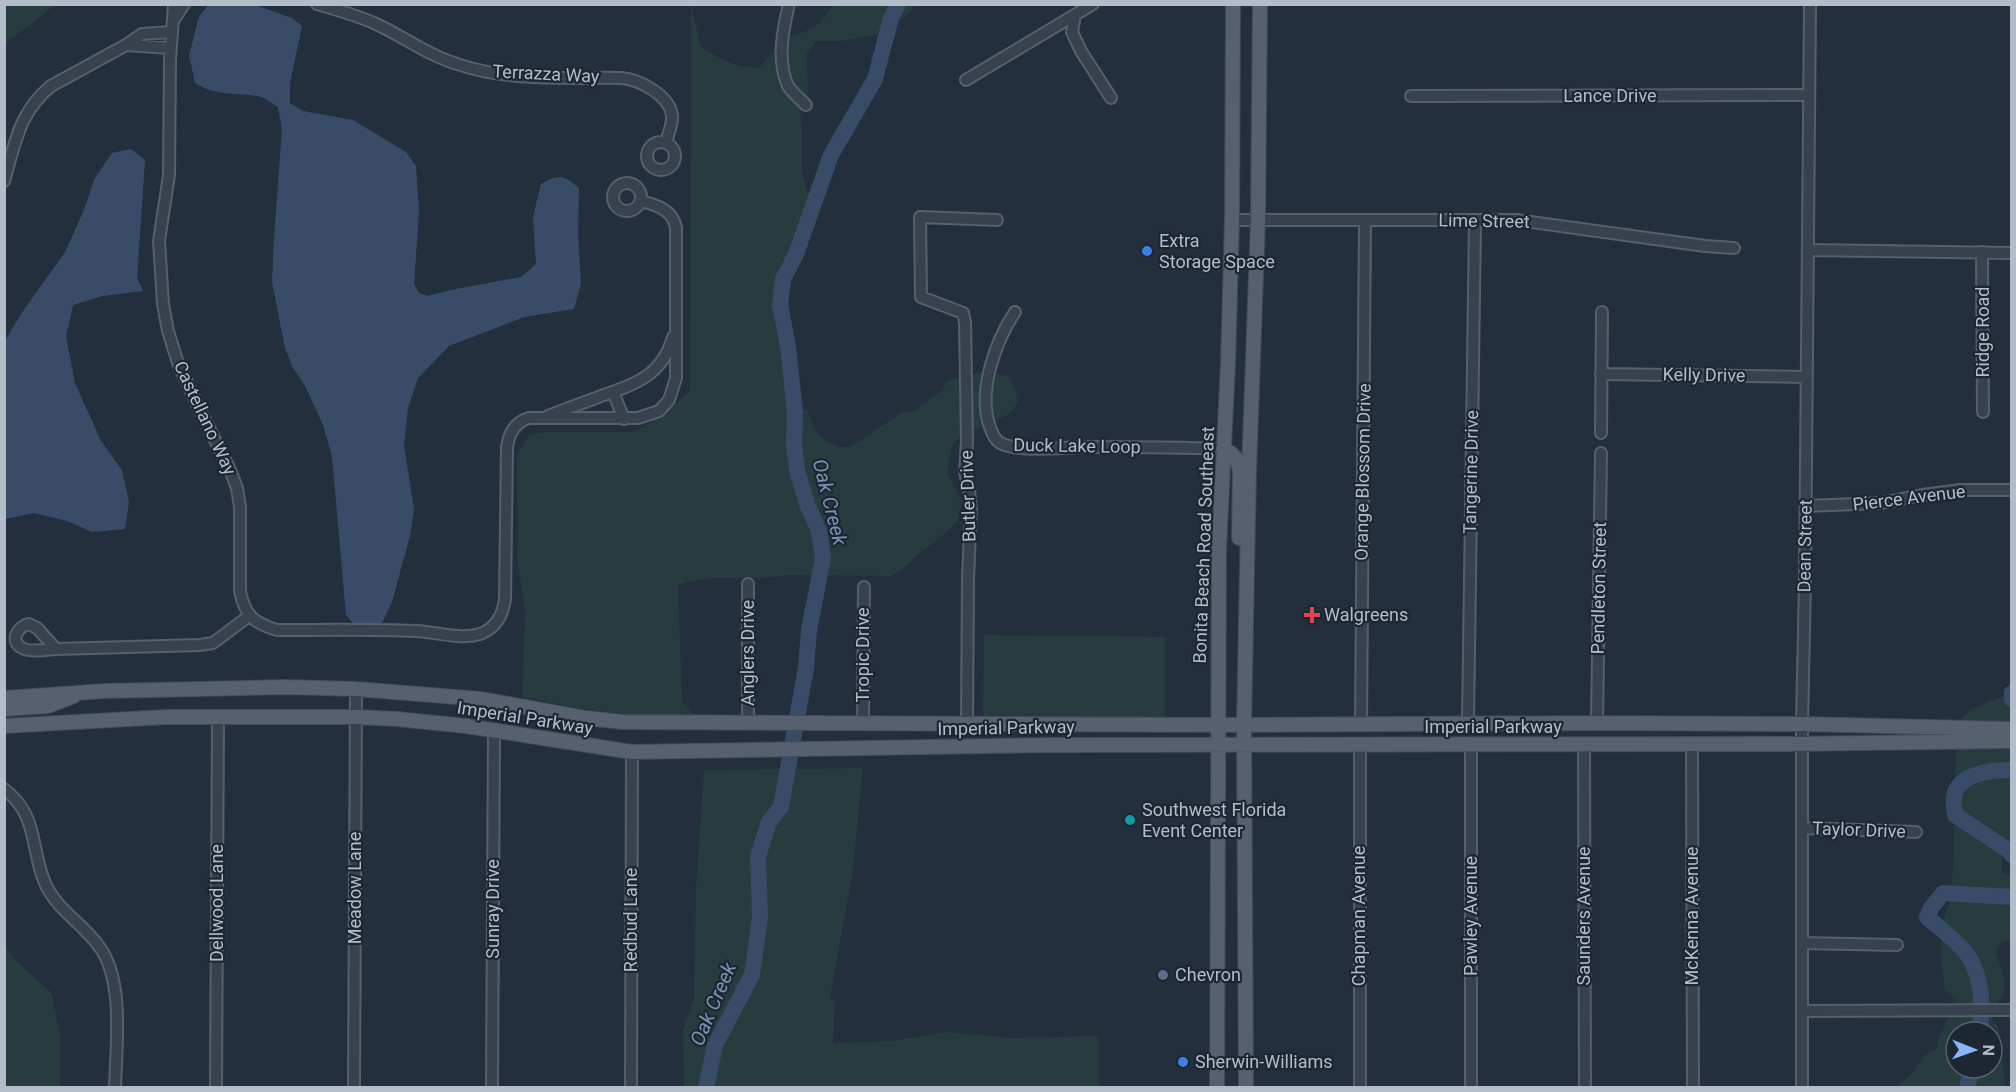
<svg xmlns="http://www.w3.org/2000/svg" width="2016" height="1092" font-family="Roboto,sans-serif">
	<rect width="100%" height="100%" fill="#242f3e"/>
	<!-- green -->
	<path fill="#263c3f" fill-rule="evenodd" d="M5,4H54L55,5L5,44Z
		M691,5L701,47C724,60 732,67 759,68L780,44L792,36L809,30L821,22L834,5H914C910,18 893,20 888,33L841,41H816L807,53L808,98L800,115L802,129V173L810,202V217L807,231L786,286V324L791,388L796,403L808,412L814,427L822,438L837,447H851L901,413L916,410L939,393L948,381L977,373H992L1007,376L1015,388L1018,403L1009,414L965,434L953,443L947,472L961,501V516C949,532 934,542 918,555C909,563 901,570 891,576L786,575C750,582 712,572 678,585L682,702L693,714L641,716L578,708L522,697L525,610L518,565L517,455L529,435L544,432H634L664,415L690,391Z
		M984,635L1165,637V719H983Z
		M2011,693V724L1959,723L1971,709Z
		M2011,746V840L2002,854V871L2011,878V939L2002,942L1996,950C1998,962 2008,982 2003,993C2001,1000 1993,1008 1989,1014L1998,1027L2001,1042L2005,1087L1895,1088C1900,1083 1907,1079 1911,1074C1920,1064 1923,1052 1937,1049L1938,1041L1956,1001L1945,990L1941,959V930L1950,899L1953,868L1956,747ZM1956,1032H1992V1068H1956Z
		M863,768L853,870L830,998L835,1000L833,1043L891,1041L946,1032L1013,1038L1099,1036V1087H684L683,1029L694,999L696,886L704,770Z
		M5,947L19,964L51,992L60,1032V1087H5Z"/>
	<!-- water -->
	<path fill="#394c67" d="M208,5H255L292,18L302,26L290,83V103L303,111L353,120L406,152L416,166L419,211L414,284L419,293L427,296L451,290L521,277L536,264L533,217L541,184C559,174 563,174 579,188L578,234L581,283L574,309L524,317L449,346L418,378L408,408L404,446L414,509L410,536L392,602L380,627L357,628L346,615L332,456L323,425L305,386L293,368L285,348L272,282L274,238L282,129L278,107C271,103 264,97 256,96C231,92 220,97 195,83L189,55L199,17Z
		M131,149L145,160L137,278L143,291L103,296L73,305L66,336L75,383L101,441L122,470L129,502L125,529L92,532L67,521L34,513L5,519V341L21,314L65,252L83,212L95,178L112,153Z"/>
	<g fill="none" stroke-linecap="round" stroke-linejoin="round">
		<!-- river -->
		<path stroke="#394c67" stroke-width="16" d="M2012,693V699
			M2012,770C1992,770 1960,772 1954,796C1953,801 1954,808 1955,815L2008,850L2012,855
			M1980,1032C1982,1007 1983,980 1969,957C1959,942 1940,929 1927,917L1931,908L1943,893L2012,897
			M706,1088L715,1045L752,975L760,917L758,856L769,822L781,807L806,668L809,630L823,558L819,531L807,504L797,470L794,444L795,412L788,346L780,305L783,279L796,254L831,155L875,79L891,18L898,4
			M1967,1088L1972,1068"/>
		<!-- minor casing -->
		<g stroke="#565f6c" stroke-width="14">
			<path id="minor" d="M174,4L170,59L169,175L159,241L163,304L168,331L178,363L194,398L230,470L237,488L240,507V591C245,616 254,623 277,630C323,630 369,629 416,631C436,632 460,640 480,634C496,628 503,615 505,599L507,447C509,433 515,422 529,418H638L659,411L669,400L676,378V228C673,210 657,205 641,201
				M317,4C337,10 356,15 374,23C403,36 427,55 457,64C509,82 568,77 622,78C640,80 669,95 672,115C673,124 668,134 666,143
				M789,4C783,29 777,59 787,84C791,92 800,99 806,105
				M1075,15L1072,32L1081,51L1111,98
				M173,21L184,4
				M126,45L170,48
				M966,80L1093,4
				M1411,96L1809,95
				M647 156a14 14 0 1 1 28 0a14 14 0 1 1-28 0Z
				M4,181C15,144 19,112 51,86L126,45L142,34L171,32
				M613 197a14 14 0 1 1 28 0a14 14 0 1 1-28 0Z
				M1232,220H1517L1705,246L1734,248
				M1808,250L2012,253
				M1982,252L1983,412
				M1015,312C996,340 978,390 989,424C991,431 994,439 1000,443C1019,453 1064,447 1086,447C1132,447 1178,447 1223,449
				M1601,374L1807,377
				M613,392L624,419
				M548,416C565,409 583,403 601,396C635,384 662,376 673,337
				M1601,433L1602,312
				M1806,506L1881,503L1922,495L1960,490H2012
				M29,624L37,628L56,649C47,649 31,653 22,648C9,641 18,626 29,624Z
				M56,649L200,645L213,643L249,616
				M748,721V584
				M863,723L864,587
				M1468,723L1475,221
				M1597,723L1601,453
				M967,724L968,578L971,509L969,489L965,472L967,441L965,322L963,313L921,297L920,217L997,220
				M1361,725L1365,220
				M1471,745V1088
				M1584,745L1585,1088
				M1692,745L1693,1088
				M4,789C39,815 30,849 45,883C56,909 82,923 98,945C125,979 116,1046 115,1088
				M1802,828L1916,832
				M1802,943L1897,945
				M1802,1011L2012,1010
				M216,1088L218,718
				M354,1088L356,689
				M492,1088L494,731
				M631,1088L632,752
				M1360,1088V744
				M1802,1088V724L1805,582L1810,4"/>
		</g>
		<!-- major casing -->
		<g stroke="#414a57" stroke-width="16">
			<path id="major" d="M1223,449C1234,453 1237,459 1240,470L1239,538
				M4,698L105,691L286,687L356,689L481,699L586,718L623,722L1218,725L1597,723L1802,724L2012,729
				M4,709L48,706L74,696
				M4,726L166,717H356L397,719L466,726L632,752L1048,745L1791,744L2012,741
				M1217,1088L1219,549L1228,363L1232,220L1233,4
				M1246,1088L1244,725L1249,469L1258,220L1260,4"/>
		</g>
		<!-- minor -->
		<use href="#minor" stroke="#38414e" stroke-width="10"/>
		<!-- major -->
		<use href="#major" stroke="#56606e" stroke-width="14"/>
	</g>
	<!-- markers -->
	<g fill="#3f7fe0" stroke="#1d2633" stroke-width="2">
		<circle cx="1147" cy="251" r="6"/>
		<circle cx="1183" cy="1062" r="6"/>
	</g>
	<path fill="#e0444e" stroke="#1d2633" stroke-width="2" d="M1309 606h6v6h6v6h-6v6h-6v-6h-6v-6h6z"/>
	<circle fill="#0f9aa8" stroke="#1d2633" stroke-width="2" cx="1130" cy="820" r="6"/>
	<circle fill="#5c6f8a" stroke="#1d2633" stroke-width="2" cx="1163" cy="975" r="6"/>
	<g text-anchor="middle" stroke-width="4.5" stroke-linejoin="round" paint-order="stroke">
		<!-- street labels -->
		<g font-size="18" fill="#b4bcc9" stroke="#1d2633">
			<text transform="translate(546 74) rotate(3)" y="6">Terrazza Way</text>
			<text x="1610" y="102">Lance Drive</text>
			<text transform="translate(1484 221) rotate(1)" y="6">Lime Street</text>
			<text transform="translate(1983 332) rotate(-90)" y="6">Ridge Road</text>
			<text transform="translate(1704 375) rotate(1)" y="6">Kelly Drive</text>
			<text transform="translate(205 418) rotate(65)" y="6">Castellano Way</text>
			<text transform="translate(1077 446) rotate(1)" y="6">Duck Lake Loop</text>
			<text transform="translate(1363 472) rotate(-89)" y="6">Orange Blossom Drive</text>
			<text transform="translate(1471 472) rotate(-89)" y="6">Tangerine Drive</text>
			<text transform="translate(968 496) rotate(-92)" y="6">Butler Drive</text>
			<text transform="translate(1909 498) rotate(-7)" y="6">Pierce Avenue</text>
			<text transform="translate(1204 545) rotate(-88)" y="6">Bonita Beach Road Southeast</text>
			<text transform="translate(1805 546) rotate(-89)" y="6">Dean Street</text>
			<text transform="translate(1599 588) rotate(-89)" y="6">Pendleton Street</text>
			<text transform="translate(748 653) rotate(-90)" y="6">Anglers Drive</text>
			<text transform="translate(863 655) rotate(-90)" y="6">Tropic Drive</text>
			<text transform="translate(525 718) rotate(9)" y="6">Imperial Parkway</text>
			<text x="1493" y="733">Imperial Parkway</text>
			<text transform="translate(1006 728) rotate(-1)" y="6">Imperial Parkway</text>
			<text transform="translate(1859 830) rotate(2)" y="6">Taylor Drive</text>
			<text transform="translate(355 888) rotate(-90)" y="6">Meadow Lane</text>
			<text transform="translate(217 903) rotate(-90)" y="6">Dellwood Lane</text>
			<text transform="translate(493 909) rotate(-90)" y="6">Sunray Drive</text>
			<text transform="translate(1359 916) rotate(-90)" y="6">Chapman Avenue</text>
			<text transform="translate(1471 916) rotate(-90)" y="6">Pawley Avenue</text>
			<text transform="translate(1584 916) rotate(-90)" y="6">Saunders Avenue</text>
			<text transform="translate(1692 916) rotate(-90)" y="6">McKenna Avenue</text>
			<text transform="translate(631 920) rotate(-90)" y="6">Redbud Lane</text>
		</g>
		<!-- poi labels -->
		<g font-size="18" fill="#b4bcc9" stroke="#1d2633" text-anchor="start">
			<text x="1159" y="247">Extra<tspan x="1159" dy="21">Storage Space</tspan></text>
			<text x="1324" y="621">Walgreens</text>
			<text x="1142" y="816">Southwest Florida<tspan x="1142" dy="21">Event Center</tspan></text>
			<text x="1175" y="981">Chevron</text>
			<text x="1195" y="1068">Sherwin-Williams</text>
		</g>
		<!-- water labels -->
		<g font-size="20" font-style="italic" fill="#7c92b1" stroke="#1d2633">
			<text transform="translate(830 502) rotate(76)" y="7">Oak Creek</text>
			<text transform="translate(713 1004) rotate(-67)" y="7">Oak Creek</text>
		</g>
	</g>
	<!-- border -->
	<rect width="2016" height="1092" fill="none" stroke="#b4bcc9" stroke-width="12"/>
	<!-- north arrow -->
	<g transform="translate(1974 1050) rotate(91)"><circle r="28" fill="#1d2633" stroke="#59626f" stroke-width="1.5"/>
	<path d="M0-4.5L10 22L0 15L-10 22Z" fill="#8ab4f8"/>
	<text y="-9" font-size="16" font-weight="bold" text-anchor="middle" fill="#b4bcc9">N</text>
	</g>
</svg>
